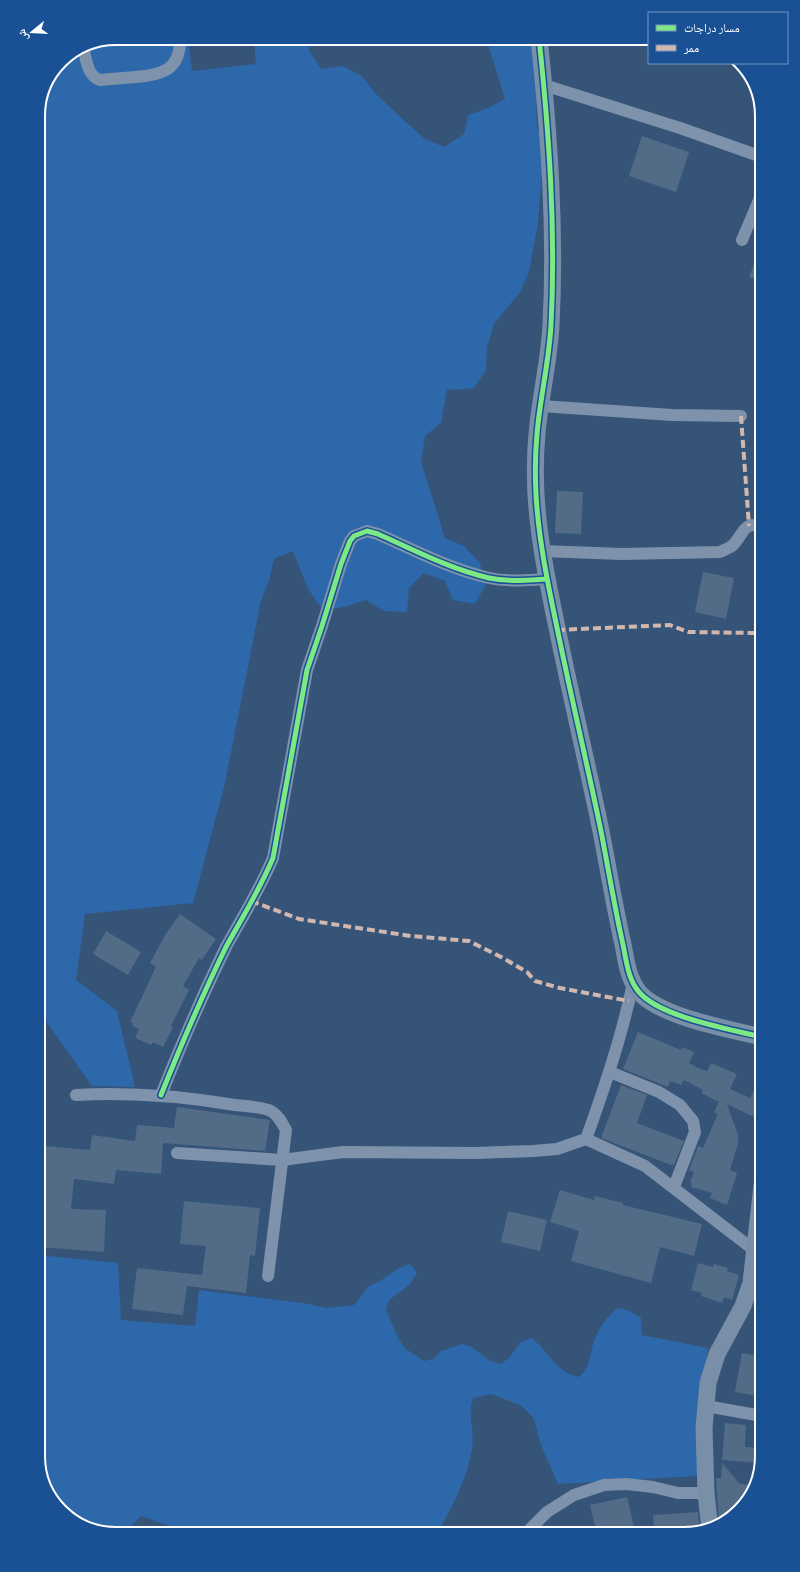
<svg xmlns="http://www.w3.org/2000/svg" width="800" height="1572" font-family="Commissioner,'Noto Naskh Arabic',sans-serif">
	<rect width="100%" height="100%" fill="#355478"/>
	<!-- green -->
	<path fill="#2d68ab" d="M116,38H188L192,71L256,64L254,38H309V50L321,69L343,66L362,76L376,94L408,124L425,139L444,147L464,134L468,115L488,108L505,99L486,38H544L536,85L537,127L544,147L538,223L529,272L520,292L494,324L487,347L486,370L474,388L454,390L447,389L441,423L425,436L421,462L445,538L464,546L480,563L485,586L475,604L453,600L445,581L424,573L409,588L407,612L384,611L366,600L344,607L323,610L308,589L293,551L274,559L269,581L261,600L225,783L193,903L85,914L76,980L117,1011L135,1087L92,1086L38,1010V111L46,82L61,61L86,44Z
		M38,1255L118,1263L121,1320L195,1326L199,1290L303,1303L327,1308L354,1305L369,1286L380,1281L399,1268L410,1264L417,1273L409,1285L389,1300L386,1310L399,1340L406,1349L424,1361L434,1359L441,1351L462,1344L472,1347L490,1361L501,1364L509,1358L521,1342L531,1338C550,1351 554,1372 579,1377C591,1366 589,1356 594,1341C599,1328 607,1316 618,1308L627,1310L641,1318L642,1335L708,1348L702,1389L697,1476L558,1484L541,1445L534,1419L526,1410L520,1405L491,1394L473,1398C467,1416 475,1431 472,1449C467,1480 452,1506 437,1534H192L141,1516L132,1525L127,1534H111L69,1518L44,1486L38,1456Z"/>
	<!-- building -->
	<path fill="#526b87" d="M642,136L689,152L676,192L629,176Z
		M761,246H762V281L749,277Z
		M557,491L583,492L581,534L555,533Z
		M703,572L734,578L726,619L695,612Z
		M180,914L216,939L202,960L199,958L183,986L189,990L171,1026L173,1027L163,1047L153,1042L151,1045L135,1038L139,1029L132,1026L133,1023L130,1022L156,967L150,963L165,935Z
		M106,931L141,952L128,975L93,954Z
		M638,1032L681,1050L682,1047L694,1052L689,1063L698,1068L707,1071L711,1063L737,1074L730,1089L750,1098L762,1074V1121L727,1104L738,1135V1144L730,1170L737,1173L727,1205L710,1198L712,1193L691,1187L692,1183L690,1182L694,1172L689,1170L698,1146L703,1148L718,1114L714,1112L719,1102L701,1093L703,1090L684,1080L681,1085L670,1081L668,1087L623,1069Z
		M621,1085L647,1095L637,1123L684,1141L674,1165L672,1164L671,1165L601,1138Z
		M177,1107L270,1120L265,1151L163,1143L161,1174L116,1170L114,1184L74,1179L71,1209L106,1210L104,1252L38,1247V1206H39L45,1146L90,1150L92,1135L135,1141L137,1125L174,1128Z
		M560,1190L594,1200L595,1196L623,1203V1205L702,1224L694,1256L660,1247L651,1283L571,1261L579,1231L550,1222Z
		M184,1201L260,1208L255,1256L250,1255L246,1293L187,1286L183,1315L132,1309L137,1268L202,1275L206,1246L180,1244Z
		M508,1211L547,1220L540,1251L501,1242Z
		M698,1263L713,1267L714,1264L728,1268L727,1271L739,1275L732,1300L724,1297L722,1303L701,1296L702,1293L691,1290Z
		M742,1353L762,1357V1397L735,1392Z
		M725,1423L746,1425L745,1447L762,1448V1456L760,1463L722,1460Z
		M722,1463L739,1483L753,1486L749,1500L719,1523L716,1478H721Z
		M627,1497L635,1531L624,1534H597L590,1505Z
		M698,1512L700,1531L684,1534H654L653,1515Z"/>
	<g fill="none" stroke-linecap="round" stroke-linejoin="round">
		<!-- street -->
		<path stroke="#7e93ab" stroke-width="12" d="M83,46C86,58 87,76 100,80C112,79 124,78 135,77C162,75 181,70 180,38
			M544,85L680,128L762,157
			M742,240L762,193
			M541,406L672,415L741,416
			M542,551L622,554L720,552C724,550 729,548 732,546C744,535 742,521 762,526
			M610,1072L659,1092L680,1105L693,1121L695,1132L674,1187
			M76,1095C130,1092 181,1096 235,1105C244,1106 263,1107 271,1111C279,1116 282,1123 286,1130L268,1276
			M161,1095C181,1045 202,996 226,947C242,918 260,889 273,858L307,670L322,626L341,564L350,541L354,536L367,531L378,534C414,550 450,569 489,578C508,582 528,580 547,579
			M586,1139C605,1087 622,1036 633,983
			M177,1153L282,1160L343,1152L476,1153L533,1151L557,1149L586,1139L645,1166L754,1250
			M706,1406L762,1416
			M525,1534L547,1512L574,1495L604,1485L626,1484L653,1487L678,1493H706"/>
		<!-- secondary -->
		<path stroke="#798fa7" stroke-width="17" d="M539,38C549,133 556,229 551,325C549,362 540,398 537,434C535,455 535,475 536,495C539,545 550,594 560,642C573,705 588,768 601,831C608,867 614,904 622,940C626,957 627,978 639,992C660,1017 729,1029 762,1037
			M710,1529L706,1493L704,1428L708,1383L717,1354L743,1306L751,1283L762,1185"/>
		<!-- quiet -->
		<path stroke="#d1b7ad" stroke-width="4" stroke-dasharray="8 4" stroke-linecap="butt" d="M741,416L749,526
			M557,630L670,625L688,632L756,633L762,675
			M251,901L299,919L411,936L469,941L503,958L527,972L535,981L560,988L629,1001"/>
		<!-- cycleway casing -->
		<g stroke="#195194" stroke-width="8">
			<path id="cycleway" d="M539,38C549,133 556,229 551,325C549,362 540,398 537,434C535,455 535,475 536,495C539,545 550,594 560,642C573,705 588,768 601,831C608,867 614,904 622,940C626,957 627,978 639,992C660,1017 729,1029 762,1037
				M161,1095C181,1045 202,996 226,947C242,918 260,889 273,858L307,670L322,626L341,564L350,541L354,536L367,531L378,534C414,550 450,569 489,578C508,582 528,580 547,579"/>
		</g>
		<!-- cycleway -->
		<use href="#cycleway" stroke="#7ce984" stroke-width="5"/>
	</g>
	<!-- crop -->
	<path d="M0 0H800V1572H0ZM116 45H684A71 71 0 0 1 755 116V1456A71 71 0 0 1 684 1527H116A71 71 0 0 1 45 1456V116A71 71 0 0 1 116 45Z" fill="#195194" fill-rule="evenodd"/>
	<path fill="none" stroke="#fff" stroke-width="2" d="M116 45H684A71 71 0 0 1 755 116V1456A71 71 0 0 1 684 1527H116A71 71 0 0 1 45 1456V116A71 71 0 0 1 116 45Z"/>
	<!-- legend -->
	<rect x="648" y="12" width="140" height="52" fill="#195194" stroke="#7597bf"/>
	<rect x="656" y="25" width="20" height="6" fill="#7ce984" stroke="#7597bf"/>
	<text x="684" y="32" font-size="12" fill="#ffffff">مسار دراجات</text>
	<rect x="656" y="45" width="20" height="6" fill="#d1b7ad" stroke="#7597bf"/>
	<text x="684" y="52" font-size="12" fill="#ffffff">ممر</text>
	<!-- north arrow -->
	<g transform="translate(32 32) rotate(252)" stroke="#195194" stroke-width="3" paint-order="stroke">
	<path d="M0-3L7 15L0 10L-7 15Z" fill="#ffffff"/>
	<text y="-6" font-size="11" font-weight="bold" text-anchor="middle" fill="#ffffff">ش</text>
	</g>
</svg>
